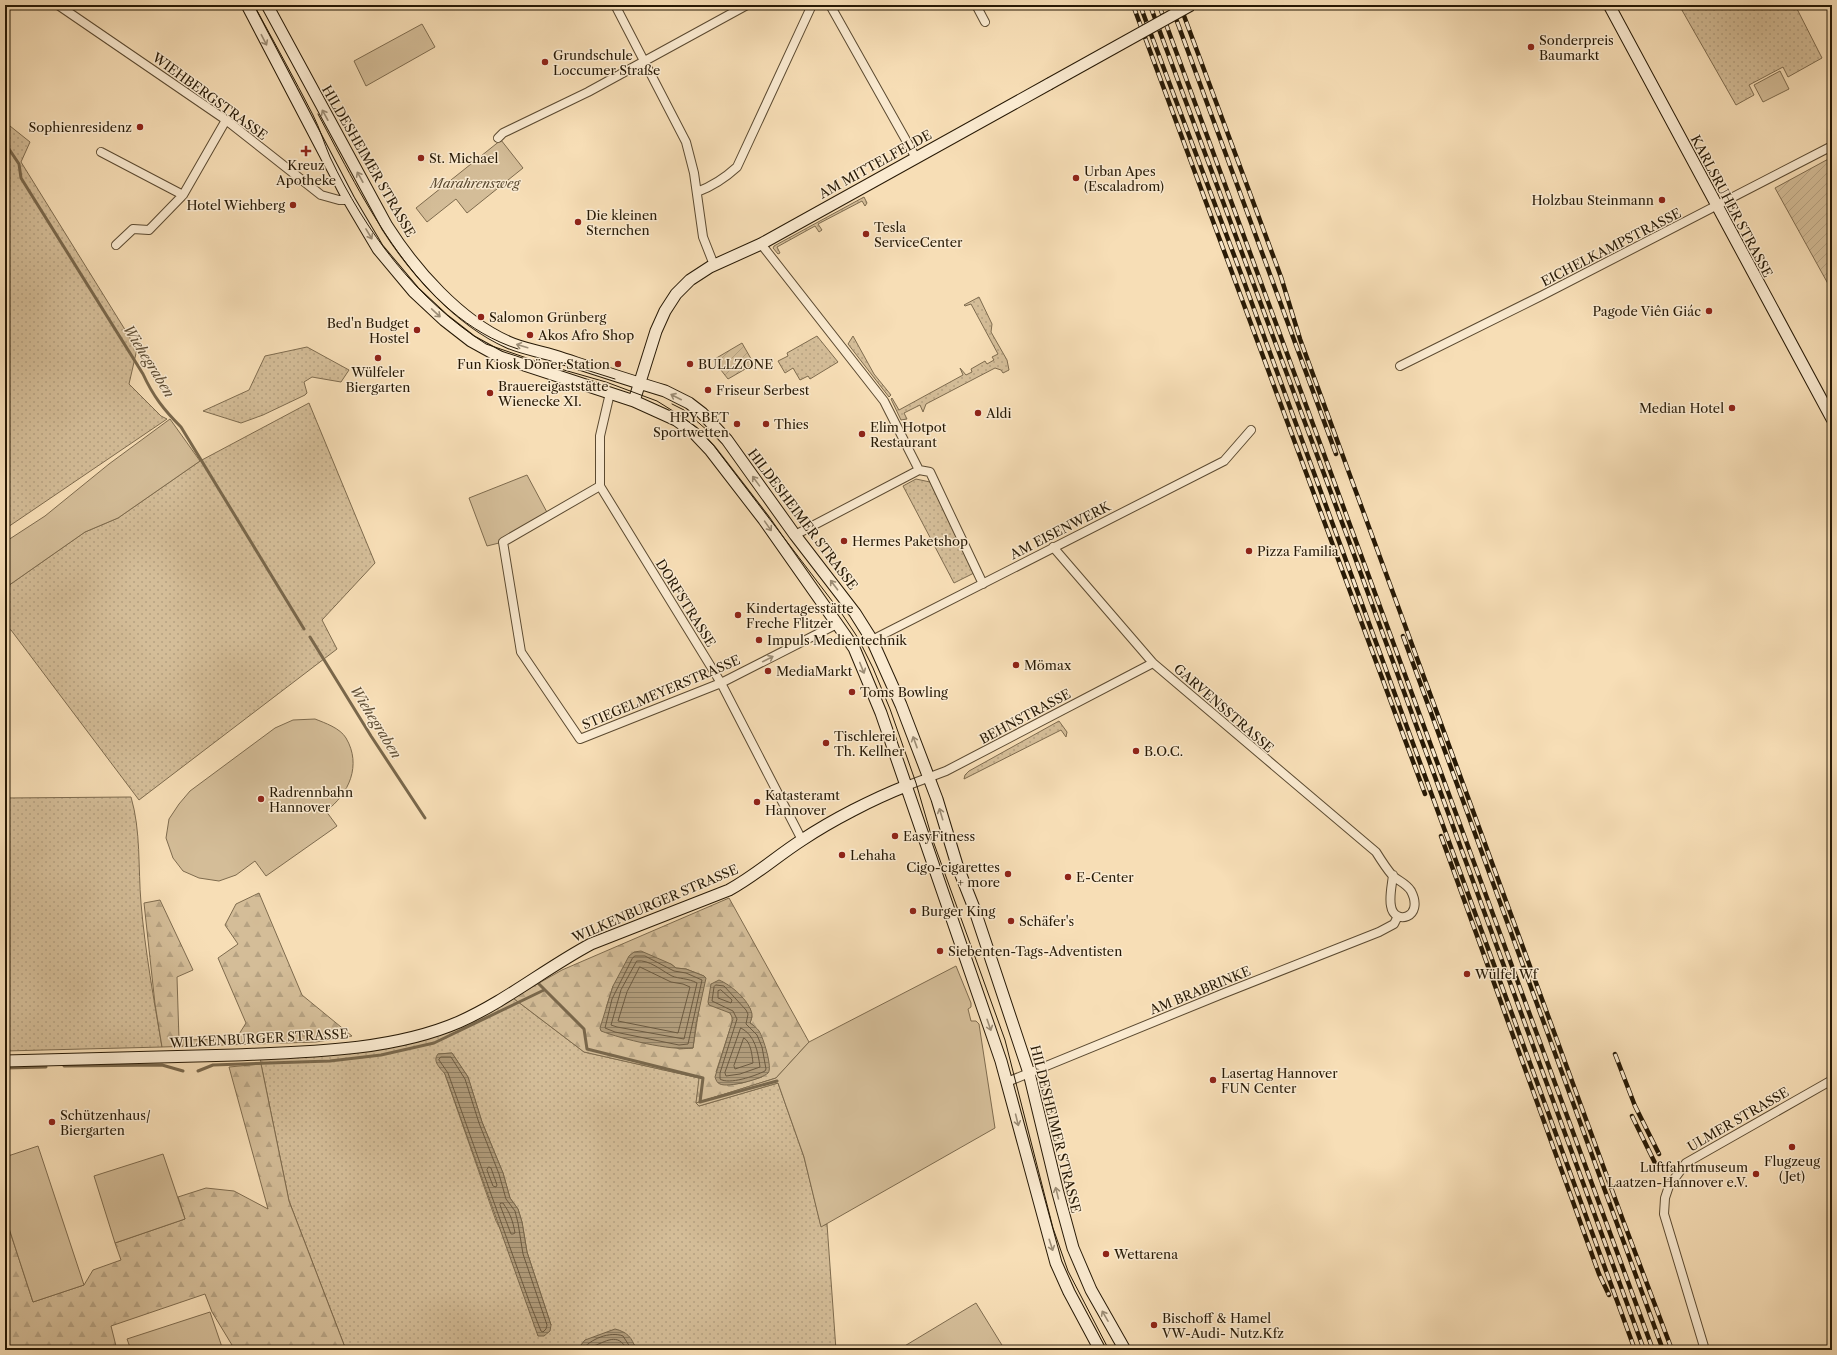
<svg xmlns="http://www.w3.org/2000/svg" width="1837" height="1355" font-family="'Libre Caslon Text',serif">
	<defs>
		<pattern id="grass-dots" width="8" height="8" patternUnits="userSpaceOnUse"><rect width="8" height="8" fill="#d4bd98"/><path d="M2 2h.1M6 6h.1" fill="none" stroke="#b6a282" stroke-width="1.8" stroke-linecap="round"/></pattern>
		<pattern id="forest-firs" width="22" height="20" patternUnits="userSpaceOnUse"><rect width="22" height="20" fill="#d4bd98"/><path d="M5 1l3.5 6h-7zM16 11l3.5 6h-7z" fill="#b6a282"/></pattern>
		<pattern id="garden-furrows" width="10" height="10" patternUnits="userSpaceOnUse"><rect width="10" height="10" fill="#d4bd98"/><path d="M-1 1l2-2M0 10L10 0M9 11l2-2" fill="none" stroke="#b6a282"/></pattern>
		<pattern id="water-rules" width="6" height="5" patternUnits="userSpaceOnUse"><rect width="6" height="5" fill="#b09b7a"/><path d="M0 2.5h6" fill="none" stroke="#8f7e62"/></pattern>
	</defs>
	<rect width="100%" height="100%" fill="#f7deb6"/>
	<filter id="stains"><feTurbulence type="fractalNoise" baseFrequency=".005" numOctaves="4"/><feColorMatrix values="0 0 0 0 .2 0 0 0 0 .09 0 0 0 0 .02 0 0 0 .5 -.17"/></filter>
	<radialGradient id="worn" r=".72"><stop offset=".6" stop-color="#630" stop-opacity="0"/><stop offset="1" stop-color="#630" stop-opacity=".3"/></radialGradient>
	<!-- grass -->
	<path fill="url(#grass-dots)" stroke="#7e6b4e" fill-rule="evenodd" d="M1679,5H1795L1822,58L1788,77L1783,67L1749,85L1754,95L1736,105Z
		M5,122L30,142L21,162L137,349L129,384L161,416L167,419L5,529Z
		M864,197L867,203L865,206L862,201L818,224L822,230L819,232L815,226L777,247L780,253L778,254L773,248L774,246Z
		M979,297L992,324L991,332L1007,360L1009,370L1003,373L1001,370L995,368L926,404L923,412L920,405L904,413L907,419L901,420L891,399L892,398L899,410L963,375L960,368L966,375L972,372L971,369L985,361L987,364L994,360L992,357L998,354L971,304L965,306L964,305Z
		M817,336L838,362L810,379L808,376L800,380L793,368L785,373L778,361L788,356L787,353Z
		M853,336L874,374L891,395L889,397L848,344Z
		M307,347L349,370L341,382L312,377L304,382L307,393L305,395L263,415L241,423L203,411L249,390L265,356Z
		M309,403L375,563L322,620L337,649L139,800L11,630L5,628V588L85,532L118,518L200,461Z
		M916,479L930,482L974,573L954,583L903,486Z
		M1059,721L1067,732L1066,737L1061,730L964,779L965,775L969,771Z
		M131,797C141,831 138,868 141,903C145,951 154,1000 162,1047L5,1051V798Z
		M513,998L584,1052L700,1078L696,1103L699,1106L778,1083L804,1157L821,1226L827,1224L836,1350H636L634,1344L585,1340L577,1350H346L289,1201L261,1064L260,1054L398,1040ZM452,1053L468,1077L482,1122L503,1173L510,1198L518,1209L522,1222L527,1252L551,1325L496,1221L438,1054Z"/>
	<!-- forest -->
	<path fill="url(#forest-firs)" stroke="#7e6b4e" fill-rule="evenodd" d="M259,893L302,995L352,1036L316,1042L162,1047L155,1004L144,903L160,900L193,970L177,977L179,1040L236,1039L246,1023L218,958L238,944L225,925L236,904Z
		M729,898L809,1042L776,1078L696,1103L699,1078L584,1052L513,998L562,970ZM671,964L676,968L686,969L704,976L693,1048L679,1049L606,1008L613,986ZM750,1008L752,1017L750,1023L753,1025L762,1077L742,1083L727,1085L716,1072L732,1023V1016L730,1013Z
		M261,1064L289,1201L346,1350H235L212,1312L205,1294L111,1326L117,1350H5V1315L8,1314L10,1310L5,1292V1216L33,1302L84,1285L93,1270L121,1260L115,1243L185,1219L178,1197L206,1188L234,1191L268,1209L229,1067Z"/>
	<!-- park -->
	<path fill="#d4bd98" stroke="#7e6b4e" d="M422,24L435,47L366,86L354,61Z
		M1780,71L1789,89L1763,102L1754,85Z
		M501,140L523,168L467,213L456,199L427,222L416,208Z
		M170,419L200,461L118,518L85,532L5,588V542L45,516L109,464Z
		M527,475L549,516L503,542L487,546L469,498Z
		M315,719C325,723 340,728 346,738C362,765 349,794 326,811L337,826L266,876L255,861L236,875L219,881L199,878L183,871L173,858L166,838L169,819L179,804L190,791L275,728L293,720Z
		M956,966L971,1003V1007L968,1009L971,1021H976L979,1024L995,1128L821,1227L804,1157L778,1083L699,1106L696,1103L776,1078L809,1042Z
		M38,1146L84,1285L33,1302L5,1216V1157Z
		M163,1154L185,1219L115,1243L94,1176Z
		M976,1303L1005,1350H898Z
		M210,1312L223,1350H131L127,1339Z"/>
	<!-- garden -->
	<path fill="url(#garden-furrows)" stroke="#7e6b4e" d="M1832,157V291L1775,188Z
		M742,343L754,364L728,379L713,360Z"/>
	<!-- water -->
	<path fill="url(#water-rules)" stroke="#79674b" d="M641,951L671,964L676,968L686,969L704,976L706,978L696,1024L693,1048C670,1051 622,1039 601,1031L600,1028L613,986L629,956L634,952Z
		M719,980C731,985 749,1000 752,1014C752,1017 751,1020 750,1023C753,1025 757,1028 759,1031C763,1037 773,1068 768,1073C762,1079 728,1088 720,1084C717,1083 716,1080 715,1077L733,1019L730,1013L709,1005L708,1002L711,984Z
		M452,1053L468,1077L482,1122L503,1173L510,1198L518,1209L522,1222L527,1252L551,1325L550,1331L544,1336H538L445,1074C440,1068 432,1061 438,1054Z
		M615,1329C627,1332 632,1337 636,1350H577L585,1340Z"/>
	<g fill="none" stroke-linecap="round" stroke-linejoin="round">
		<!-- shore -->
		<path stroke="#6c5a40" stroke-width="1" d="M635,956H645L674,971L686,973L702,980L688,1044L679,1045L615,1032L605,1028L612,999L632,959Z
			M637,961C649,959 662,971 672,976C679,979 688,978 697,983L684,1039L617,1027L611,1025L621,990Z
			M640,967L671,982L683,984L690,987L678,1033L618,1021L627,992Z
			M716,985L724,986L746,1010L748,1014L746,1024L757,1035L762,1047L766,1069L765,1071C755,1076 729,1085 720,1079V1073L737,1019L733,1011L712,1001L714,987Z
			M721,990L732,1000L731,1003L718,998V991Z
			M741,1028C755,1035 758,1052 760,1067L740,1074L726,1076L725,1073Z
			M744,1038C751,1042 752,1055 753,1063L735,1069L734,1066Z
			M441,1057H451L465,1079L479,1123L499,1174L506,1199L515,1211L518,1223L523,1254L547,1325L546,1329L543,1332L541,1331L529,1301L448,1073L439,1060Z
			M489,1167L491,1168L497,1185L496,1187L493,1186L487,1170Z
			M501,1203H503C510,1213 513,1221 515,1233L513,1234H511L500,1205Z
			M582,1350C590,1339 610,1331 623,1336L632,1350
			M588,1350L591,1347C606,1342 618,1331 627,1350"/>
		<!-- stream -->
		<path stroke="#79674b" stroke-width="3" d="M5,143L19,164L21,178L143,374C153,396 164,410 181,427L304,629
			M310,637L371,736L425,818
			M539,984L584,1029L587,1049L703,1078L700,1102L777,1081
			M64,1066L162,1065L183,1071
			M5,1068L46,1067
			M198,1071L213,1065L330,1061L381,1055L434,1043L544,990"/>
		<!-- street casing -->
		<g stroke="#5b4a31" stroke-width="10">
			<path id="street" d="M58,5L226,120L321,195L339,200H349
				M615,5L686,142L694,173L703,237L714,265
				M830,5L916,158
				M976,5L985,22
				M498,138L503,133L588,92L747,5
				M101,152L183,195
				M697,192C713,186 725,178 737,167L812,5
				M761,244L884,401L919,470L930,472L983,584
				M116,245L133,229L149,230L183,195L226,120
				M1400,366L1543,295L1832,146
				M610,393L600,436V486L721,683L802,840
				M600,486L503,542L521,652L580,739L721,683L837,624
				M795,535L919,470
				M1053,547L1153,663L1376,852C1381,860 1386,868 1392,875C1398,881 1406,883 1411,891C1425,918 1394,926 1391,906C1389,897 1392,885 1393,875
				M872,640L1224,461L1251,430
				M906,786L946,771L1153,663
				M1007,1082L1222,994L1379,932L1394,924L1398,916
				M1705,1350L1664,1214L1665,1198L1669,1186L1686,1163L1832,1080"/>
		</g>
		<!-- secondary casing -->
		<g stroke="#271905" stroke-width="13">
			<path id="secondary" d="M247,5L349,200L378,249L414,292L444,320L471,341L500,357L634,401L676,420L693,432L710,450L764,520L854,648L881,713L1001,1061L1056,1263L1069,1292L1100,1350
				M267,5L387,226C415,270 459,320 508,342C523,349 540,351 555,356C592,368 628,380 665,391L689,403L702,413L727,440L795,535L855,613L872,640L901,705L937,799L957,865L974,908L1029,1073L1058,1193L1073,1248L1091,1290L1125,1350
				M1609,5L1832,419
				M634,401L656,331L665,311L676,294L690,280L710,267L761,244L1049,84
				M5,1061C82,1059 159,1057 235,1055C307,1052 392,1051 459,1022C506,1001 546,968 591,944L729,890C755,876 777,856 802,840C832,820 873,799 906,786"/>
		</g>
		<!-- street -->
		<use href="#street" stroke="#faead0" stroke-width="8"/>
		<!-- secondary -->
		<use href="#secondary" stroke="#faead0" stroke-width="11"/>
		<!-- tram -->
		<path stroke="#271905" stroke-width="1" d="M254,5C274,42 294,78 313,115C320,129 324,143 330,157C366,233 416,299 486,344L550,366L606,382L657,401L681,416L697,428L714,446L842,614L858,638L873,668L890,709L916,783L932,838L1005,1040L1053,1228L1068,1271L1109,1350
			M318,114C364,200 418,317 518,349
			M564,363L615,379
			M672,404L684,410L708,431"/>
		<!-- rail casing -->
		<g stroke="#271905" stroke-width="4.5">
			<path id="rail" d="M1133,5L1425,794
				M1140,5L1243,279L1635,1350
				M1150,5L1353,552L1644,1350
				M1159,5L1653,1350
				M1171,5L1336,454
				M1180,5L1281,277L1300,339L1624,1223L1672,1350
				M1403,636L1663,1350
				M1441,836L1599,1274L1609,1295
				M1615,1054L1635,1106L1659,1154
				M1632,1116L1655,1163"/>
		</g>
		<!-- rail -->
		<use href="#rail" stroke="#faead0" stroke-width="3" stroke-dasharray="9" stroke-linecap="butt"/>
		<!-- secondary-bridge casing -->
		<g stroke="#271905" stroke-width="13" stroke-linecap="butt">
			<path id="secondary-bridge" d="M1049,84L1191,5"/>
		</g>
		<!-- secondary-bridge -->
		<use href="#secondary-bridge" stroke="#faead0" stroke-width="11"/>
	</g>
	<!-- one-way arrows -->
	<defs><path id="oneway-shaft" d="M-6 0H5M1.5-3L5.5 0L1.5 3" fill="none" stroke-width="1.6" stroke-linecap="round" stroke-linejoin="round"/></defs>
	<g stroke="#9b8c75">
		<use href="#oneway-shaft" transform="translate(264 40) rotate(63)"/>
		<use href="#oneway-shaft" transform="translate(325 115) rotate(-119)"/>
		<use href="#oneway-shaft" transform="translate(360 177) rotate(-119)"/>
		<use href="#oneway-shaft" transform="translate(369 234) rotate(59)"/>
		<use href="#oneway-shaft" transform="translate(436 313) rotate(43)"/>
		<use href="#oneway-shaft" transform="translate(522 346) rotate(-163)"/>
		<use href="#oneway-shaft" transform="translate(676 397) rotate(-153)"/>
		<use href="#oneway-shaft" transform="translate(756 481) rotate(-126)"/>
		<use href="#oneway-shaft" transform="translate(768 526) rotate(55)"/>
		<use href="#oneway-shaft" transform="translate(834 585) rotate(-127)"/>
		<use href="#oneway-shaft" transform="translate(768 659) rotate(-27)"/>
		<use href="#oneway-shaft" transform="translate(862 668) rotate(68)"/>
		<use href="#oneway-shaft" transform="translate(915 742) rotate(-110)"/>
		<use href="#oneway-shaft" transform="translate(941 814) rotate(-107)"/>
		<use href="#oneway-shaft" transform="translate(989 1025) rotate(71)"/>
		<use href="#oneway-shaft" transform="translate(1017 1120) rotate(76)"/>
		<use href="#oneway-shaft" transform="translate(1057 1193) rotate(-104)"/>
		<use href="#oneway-shaft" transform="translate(1051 1245) rotate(72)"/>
		<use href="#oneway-shaft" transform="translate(1105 1316) rotate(-120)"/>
	</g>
	<!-- markers -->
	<g fill="#8f2418" stroke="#faead0" stroke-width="1.5">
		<circle cx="1531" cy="47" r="4"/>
		<circle cx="545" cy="62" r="4"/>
		<circle cx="140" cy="127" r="4"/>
		<path d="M304 145h4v4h4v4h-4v4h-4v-4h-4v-4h4z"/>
		<circle cx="421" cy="158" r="4"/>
		<circle cx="1076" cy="178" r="4"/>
		<circle cx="1662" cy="200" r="4"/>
		<circle cx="293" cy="205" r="4"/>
		<circle cx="578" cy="222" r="4"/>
		<circle cx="866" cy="234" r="4"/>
		<circle cx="1709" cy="311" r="4"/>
		<circle cx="481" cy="317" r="4"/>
		<circle cx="417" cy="330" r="4"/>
		<circle cx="530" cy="335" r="4"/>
		<circle cx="378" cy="358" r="4"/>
		<circle cx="618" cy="364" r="4"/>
		<circle cx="690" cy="364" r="4"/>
		<circle cx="708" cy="390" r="4"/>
		<circle cx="490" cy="393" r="4"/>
		<circle cx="1732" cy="408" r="4"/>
		<circle cx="978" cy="413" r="4"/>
		<circle cx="737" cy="424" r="4"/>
		<circle cx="766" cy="424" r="4"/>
		<circle cx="862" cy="434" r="4"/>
		<circle cx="844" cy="541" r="4"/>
		<circle cx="1249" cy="551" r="4"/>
		<circle cx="738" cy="615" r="4"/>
		<circle cx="759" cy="640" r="4"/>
		<circle cx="1016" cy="665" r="4"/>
		<circle cx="768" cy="671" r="4"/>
		<circle cx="852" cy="692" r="4"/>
		<circle cx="826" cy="743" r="4"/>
		<circle cx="1136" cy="751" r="4"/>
		<circle cx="261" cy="799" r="4"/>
		<circle cx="757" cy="802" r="4"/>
		<circle cx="895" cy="836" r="4"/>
		<circle cx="842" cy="855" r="4"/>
		<circle cx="1008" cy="874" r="4"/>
		<circle cx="1068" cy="877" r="4"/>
		<circle cx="913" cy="911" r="4"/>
		<circle cx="1011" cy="921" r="4"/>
		<circle cx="940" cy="951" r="4"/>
		<circle cx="1467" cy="974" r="4"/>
		<circle cx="1213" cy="1080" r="4"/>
		<circle cx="52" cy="1122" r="4"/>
		<circle cx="1792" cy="1147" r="4"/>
		<circle cx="1756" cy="1174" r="4"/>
		<circle cx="1106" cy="1254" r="4"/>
		<circle cx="1154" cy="1325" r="4"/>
	</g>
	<g text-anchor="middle" stroke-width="3" stroke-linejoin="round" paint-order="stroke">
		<!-- poi labels -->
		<g font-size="13" fill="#271905" stroke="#faead0" text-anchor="start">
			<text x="1539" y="45">Sonderpreis<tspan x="1539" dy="15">Baumarkt</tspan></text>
			<text x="553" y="60">Grundschule<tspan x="553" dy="15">Loccumer Straße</tspan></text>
			<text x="132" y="132" text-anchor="end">Sophienresidenz</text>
			<text x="429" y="163">St. Michael</text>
			<text x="306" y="170" text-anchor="middle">Kreuz<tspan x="306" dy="15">Apotheke</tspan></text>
			<text x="1084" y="176">Urban Apes<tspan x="1084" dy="15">(Escaladrom)</tspan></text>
			<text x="1654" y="205" text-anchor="end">Holzbau Steinmann</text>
			<text x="285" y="210" text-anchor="end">Hotel Wiehberg</text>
			<text x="586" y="220">Die kleinen<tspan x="586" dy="15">Sternchen</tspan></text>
			<text x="874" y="232">Tesla<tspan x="874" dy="15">ServiceCenter</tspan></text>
			<text x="1701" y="316" text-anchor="end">Pagode Viên Giác</text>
			<text x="489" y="322">Salomon Grünberg</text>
			<text x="409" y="328" text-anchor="end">Bed'n Budget<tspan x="409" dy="15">Hostel</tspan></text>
			<text x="538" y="340">Akos Afro Shop</text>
			<text x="610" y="369" text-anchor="end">Fun Kiosk Döner Station</text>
			<text x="698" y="369">BULLZONE</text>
			<text x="378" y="377" text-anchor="middle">Wülfeler<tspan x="378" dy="15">Biergarten</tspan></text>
			<text x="498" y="391">Brauereigaststätte<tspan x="498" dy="15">Wienecke XI.</tspan></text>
			<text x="716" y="395">Friseur Serbest</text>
			<text x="1724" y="413" text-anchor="end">Median Hotel</text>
			<text x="986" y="418">Aldi</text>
			<text x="729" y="422" text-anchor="end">HPY BET<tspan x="729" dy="15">Sportwetten</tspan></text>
			<text x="774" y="429">Thies</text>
			<text x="870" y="432">Elim Hotpot<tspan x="870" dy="15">Restaurant</tspan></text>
			<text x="852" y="546">Hermes Paketshop</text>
			<text x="1257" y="556">Pizza Familia</text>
			<text x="746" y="613">Kindertagesstätte<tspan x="746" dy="15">Freche Flitzer</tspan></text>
			<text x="767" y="645">Impuls Medientechnik</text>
			<text x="1024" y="670">Mömax</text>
			<text x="776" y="676">MediaMarkt</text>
			<text x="860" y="697">Toms Bowling</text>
			<text x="834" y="741">Tischlerei<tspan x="834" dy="15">Th. Kellner</tspan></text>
			<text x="1144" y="756">B.O.C.</text>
			<text x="269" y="797">Radrennbahn<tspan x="269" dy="15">Hannover</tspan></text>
			<text x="765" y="800">Katasteramt<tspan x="765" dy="15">Hannover</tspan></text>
			<text x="903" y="841">EasyFitness</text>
			<text x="850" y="860">Lehaha</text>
			<text x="1000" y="872" text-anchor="end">Cigo-cigarettes<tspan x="1000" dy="15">+ more</tspan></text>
			<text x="1076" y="882">E-Center</text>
			<text x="921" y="916">Burger King</text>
			<text x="1019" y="926">Schäfer's</text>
			<text x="948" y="956">Siebenten-Tags-Adventisten</text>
			<text x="1475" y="979">Wülfel Wf</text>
			<text x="1221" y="1078">Lasertag Hannover<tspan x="1221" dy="15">FUN Center</tspan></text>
			<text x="60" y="1120">Schützenhaus/<tspan x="60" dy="15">Biergarten</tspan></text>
			<text x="1792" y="1166" text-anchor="middle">Flugzeug<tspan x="1792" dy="15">(Jet)</tspan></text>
			<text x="1748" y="1172" text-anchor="end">Luftfahrtmuseum<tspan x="1748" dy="15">Laatzen-Hannover e.V.</tspan></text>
			<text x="1114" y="1259">Wettarena</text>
			<text x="1162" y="1323">Bischoff &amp; Hamel<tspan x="1162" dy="15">VW-Audi- Nutz.Kfz</tspan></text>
		</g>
		<!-- street labels -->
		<g font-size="13" fill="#271905" stroke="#faead0">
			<text transform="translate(210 96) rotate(36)" y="5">WIEHBERGSTRASSE</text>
			<text transform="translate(369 161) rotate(60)" y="5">HILDESHEIMER STRASSE</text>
			<text transform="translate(875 164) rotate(-29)" y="5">AM MITTELFELDE</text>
			<text transform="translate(1732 206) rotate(62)" y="5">KARLSRUHER STRASSE</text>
			<text transform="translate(1611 247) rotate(-27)" y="5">EICHELKAMPSTRASSE</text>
			<text transform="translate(803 519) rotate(53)" y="5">HILDESHEIMER STRASSE</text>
			<text transform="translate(1060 530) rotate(-27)" y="5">AM EISENWERK</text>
			<text transform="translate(686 603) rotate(58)" y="5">DORFSTRASSE</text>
			<text transform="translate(661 692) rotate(-23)" y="5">STIEGELMEYERSTRASSE</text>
			<text transform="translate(1224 708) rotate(41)" y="5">GARVENSSTRASSE</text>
			<text transform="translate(1025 716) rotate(-28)" y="5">BEHNSTRASSE</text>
			<text transform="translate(655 903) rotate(-23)" y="5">WILKENBURGER STRASSE</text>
			<text transform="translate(1200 990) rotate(-22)" y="5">AM BRABRINKE</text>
			<text transform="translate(259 1038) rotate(-3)" y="5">WILKENBURGER STRASSE</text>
			<text transform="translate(1738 1119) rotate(-30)" y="5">ULMER STRASSE</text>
			<text transform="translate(1056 1129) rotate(76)" y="5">HILDESHEIMER STRASSE</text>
		</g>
		<!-- park labels -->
		<g font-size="13" font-style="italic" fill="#5b4a31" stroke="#faead0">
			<text x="475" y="188">Marahrensweg</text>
		</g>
		<!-- water labels -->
		<g font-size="14" font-style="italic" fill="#5e4d34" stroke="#faead0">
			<text transform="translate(149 361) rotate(58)" y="5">Wiehegraben</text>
			<text transform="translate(376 722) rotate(58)" y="5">Wiehegraben</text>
		</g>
	</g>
	<!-- margin -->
	<rect width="1837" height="1355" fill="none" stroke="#f7deb6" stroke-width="20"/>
	<rect x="6" y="6" width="1825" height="1343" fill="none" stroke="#271905" stroke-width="2"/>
	<rect x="10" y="10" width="1817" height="1335" fill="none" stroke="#271905"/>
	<rect width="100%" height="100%" filter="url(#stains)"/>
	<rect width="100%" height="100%" fill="url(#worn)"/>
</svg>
